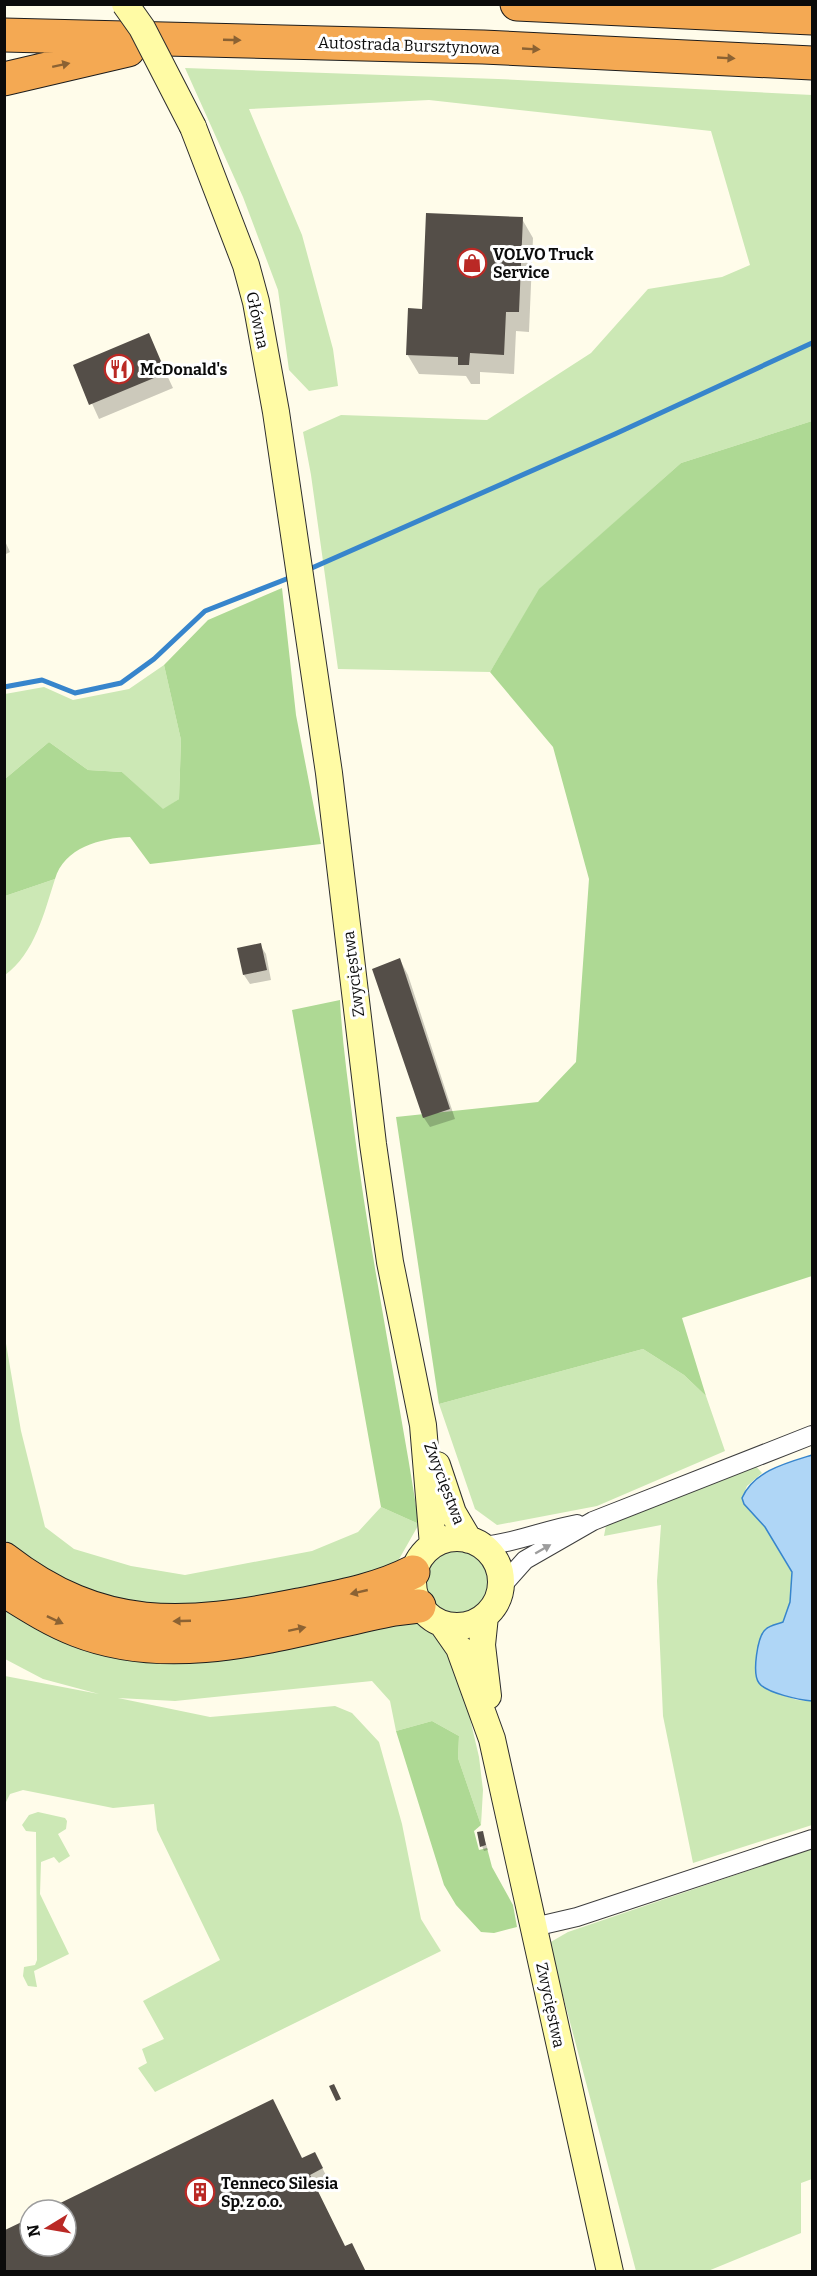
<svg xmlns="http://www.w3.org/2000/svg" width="817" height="2276" font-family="Bitter,serif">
	<rect width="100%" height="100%" fill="#fffcea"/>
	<!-- green -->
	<path fill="#cce8b5" d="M185,68L498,79L812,95V421L681,463L540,589L490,672L338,669L311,475L303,432L341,415L487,420L591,353L648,289L722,277L750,265L711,131L429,100L249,109L302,235L333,349L338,386L309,391L289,370L278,290L243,197Z
		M164,665L181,740L179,799L163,810L122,772L88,770L49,742L5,779V694L44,687L73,700L129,689Z
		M55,879C44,913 35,953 5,975V896Z
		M4,1332L21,1431L45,1527L74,1549L131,1566L185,1575L312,1551L358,1532L381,1507L419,1524L394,1568L264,1599L174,1608L125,1604L38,1570L5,1540Z
		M643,1349L684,1375L706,1396L725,1451L597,1506L497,1525L475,1509L439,1404Z
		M753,1463L762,1473L747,1486L742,1498L744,1504L765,1527L792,1573L790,1602L783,1622L767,1627L768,1690L797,1700L812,1701V1825L693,1863L663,1716L657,1581L661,1525L604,1536L607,1520Z
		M425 1583a32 32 0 1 1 64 0a32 32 0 1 1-64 0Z
		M4,1605L415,1620L446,1640L468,1710L479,1757L483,1790L481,1825L458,1758L459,1736L432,1721L396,1731L390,1701L372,1681L175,1701L118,1698L210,1717L335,1706L352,1713L379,1742L402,1824L421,1919L441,1951L155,2092L138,2068L147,2063L142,2049L164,2039L143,2001L220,1960L157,1830L154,1804L113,1808L23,1790L10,1794L6,1802L5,2164V1676L99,1694L43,1679L5,1659Z
		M38,1812L65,1818L67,1821L66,1829L58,1834L70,1856L59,1863L54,1857L41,1862L40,1894L69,1954L34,1971L37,1987L28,1986L23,1976L24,1967L35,1965L37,1960L36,1832L26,1831L22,1825L29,1815Z
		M812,1849V2179L801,2183V2233L708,2271H636L549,1943L568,1932Z"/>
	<!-- forest -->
	<path fill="#aed994" d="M812,421V1276L682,1318L706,1396L684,1375L643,1349L439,1404L396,1117L538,1102L576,1062L589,879L553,747L490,672L539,589L681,463Z
		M282,588L296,715L321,844L150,864L130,837C100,838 64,848 55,879L5,896V779L49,742L88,770L122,772L163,809L179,799L181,740L164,665L208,620Z
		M340,1000C342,1041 348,1082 353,1122C370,1257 398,1390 419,1524L381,1507L292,1010Z
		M432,1721L459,1736L458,1758L481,1825L474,1831L479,1850L487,1848L492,1867L513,1905L517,1927L494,1933L481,1932L456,1905L444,1885L396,1731Z"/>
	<!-- water -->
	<path fill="#afd6f6" stroke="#3785cc" stroke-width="1.5" d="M812,1455V1701C800,1700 766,1693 759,1683C752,1674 757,1636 766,1629C770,1625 778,1624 783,1622L790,1602L792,1572L765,1527L744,1504L742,1498C754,1471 786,1463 812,1455Z"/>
	<!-- shadow -->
	<path fill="#0003" d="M522,219L533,238L529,332L516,331L514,374L480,372V384H471L466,376L419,374L407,354L423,310Z
		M148,335L173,388L99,419L75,366Z
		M4,539L10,552L4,555Z
		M260,945L266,954L271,980L250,984L244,975Z
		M400,960L408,975L455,1119L430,1127L424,1118L374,970Z
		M482,1832L488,1850L484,1851L482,1846Z
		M315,2154L330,2183L317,2190L345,2248L352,2245L366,2272H4V2232L30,2219V2246H66V2210H49L302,2160Z"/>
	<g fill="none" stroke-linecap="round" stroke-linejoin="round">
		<!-- stream -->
		<path stroke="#3785cc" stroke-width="5" d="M305,571L615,434L812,343
			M4,687L42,680L75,693L121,683L154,659L205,611L294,576"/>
	</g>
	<!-- building -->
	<path fill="#544e48" d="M426,213L523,217L519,312H506L504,355L470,353L469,365H458V357L406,355L408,308L422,309Z
		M149,333L166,373L89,405L73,365Z
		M261,943L267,970L243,975L237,948Z
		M400,958L450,1109L423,1118L372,969Z
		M483,1831L486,1845L480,1847L477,1832Z
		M334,2084L341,2099L336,2101L329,2086Z
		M273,2099L302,2158L315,2152L323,2168L310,2175L345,2246L352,2243L366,2272H5V2230L30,2218V2246H66V2210H46Z"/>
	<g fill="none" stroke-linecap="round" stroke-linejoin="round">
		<!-- minor casing -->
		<g stroke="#3e3e3e" stroke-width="20">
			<path id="minor" d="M482,1546C517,1543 543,1530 577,1524
				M501,1587L525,1560L593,1521L812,1435
				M534,1927L577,1917L812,1839"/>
		</g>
		<!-- secondary casing -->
		<g stroke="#2d2d2d" stroke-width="28">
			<path id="secondary" d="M193,127L246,265L256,302L276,412L329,773L373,1144L390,1262L423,1425L433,1545
				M437,1465L453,1513L469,1540
				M413 1582a44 44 0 1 1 88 0a44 44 0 1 1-88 0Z
				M485,1616L482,1645L488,1696
				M443,1625L459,1648L492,1739L610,2272"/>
		</g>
		<!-- motorway casing -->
		<g stroke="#1c1c1c" stroke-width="35">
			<path id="motorway" d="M517,4L812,18
				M4,35L483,47L812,63
				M4,79L128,50
				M4,1559C102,1635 184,1628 299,1605C338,1597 378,1590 413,1572
				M4,1590C28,1605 51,1620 77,1630C179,1670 292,1629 394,1609L419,1606"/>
		</g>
		<!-- minor -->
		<use href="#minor" stroke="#fff" stroke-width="18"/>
		<!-- secondary -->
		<use href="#secondary" stroke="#fffba5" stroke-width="26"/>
		<!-- motorway -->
		<use href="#motorway" stroke="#f4a953" stroke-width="33"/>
		<!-- secondary-bridge casing -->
		<g stroke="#2d2d2d" stroke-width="28" stroke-linecap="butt">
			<path id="secondary-bridge" d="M125,4L142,28L193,127"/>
		</g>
		<!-- secondary-bridge -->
		<use href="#secondary-bridge" stroke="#fffba5" stroke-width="26"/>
	</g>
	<!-- one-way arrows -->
	<defs><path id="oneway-solid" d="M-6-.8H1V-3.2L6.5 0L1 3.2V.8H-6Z" transform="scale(1.5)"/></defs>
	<g fill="#8b6233">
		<use href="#oneway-solid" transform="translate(232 40) rotate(2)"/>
		<use href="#oneway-solid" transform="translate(531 49) rotate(3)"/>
		<use href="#oneway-solid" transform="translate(726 58) rotate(3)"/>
		<use href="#oneway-solid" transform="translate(61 65) rotate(-12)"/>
		<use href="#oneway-solid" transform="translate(359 1592) rotate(167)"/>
		<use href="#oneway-solid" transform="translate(55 1620) rotate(25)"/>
		<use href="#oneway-solid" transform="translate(182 1621) rotate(178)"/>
		<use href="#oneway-solid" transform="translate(297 1629) rotate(-12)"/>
	</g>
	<use fill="#9d9d9d" href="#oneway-solid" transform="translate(543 1549) rotate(-30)"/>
	<!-- icons -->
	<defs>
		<g id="shop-ring" transform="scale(1.5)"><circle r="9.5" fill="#fff" stroke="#ba2925" stroke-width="1.5"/><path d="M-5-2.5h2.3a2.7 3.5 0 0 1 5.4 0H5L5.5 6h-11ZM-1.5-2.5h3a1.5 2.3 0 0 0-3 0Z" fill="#ba2925"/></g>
		<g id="restaurant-ring" transform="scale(1.5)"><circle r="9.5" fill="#fff" stroke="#ba2925" stroke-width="1.5"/><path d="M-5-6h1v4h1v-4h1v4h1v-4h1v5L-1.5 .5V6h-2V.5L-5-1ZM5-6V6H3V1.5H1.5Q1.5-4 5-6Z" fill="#ba2925"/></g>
		<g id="building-ring" transform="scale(1.5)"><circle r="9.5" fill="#fff" stroke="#ba2925" stroke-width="1.5"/><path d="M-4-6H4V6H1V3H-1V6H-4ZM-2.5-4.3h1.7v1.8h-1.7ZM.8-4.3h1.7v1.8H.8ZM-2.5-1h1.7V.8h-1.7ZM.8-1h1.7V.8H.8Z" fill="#ba2925"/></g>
	</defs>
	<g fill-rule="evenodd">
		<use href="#shop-ring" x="472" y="263"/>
		<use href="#restaurant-ring" x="119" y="369"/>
		<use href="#building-ring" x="200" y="2192"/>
	</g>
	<g text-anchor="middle" stroke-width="6" stroke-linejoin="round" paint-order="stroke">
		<!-- street labels -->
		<g font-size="16" fill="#0b0b0b" stroke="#fff">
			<text transform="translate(409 45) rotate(2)" y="6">Autostrada Bursztynowa</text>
			<text transform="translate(258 320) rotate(78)" y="6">Główna</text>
			<text transform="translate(353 974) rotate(-97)" y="6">Zwycięstwa</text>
			<text transform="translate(445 1483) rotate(69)" y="6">Zwycięstwa</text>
			<text transform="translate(551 2005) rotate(78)" y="6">Zwycięstwa</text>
		</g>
		<!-- poi labels -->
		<g font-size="16" font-weight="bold" fill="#0b0b0b" stroke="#fff" text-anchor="start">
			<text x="493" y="260">VOLVO Truck<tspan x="493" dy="18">Service</tspan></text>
			<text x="140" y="375">McDonald's</text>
			<text x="221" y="2189">Tenneco Silesia<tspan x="221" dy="18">Sp. z o.o.</tspan></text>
		</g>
	</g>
	<!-- border -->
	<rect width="817" height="2276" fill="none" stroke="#0b0b0b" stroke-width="12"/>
	<!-- north arrow -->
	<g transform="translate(48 2228) rotate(259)"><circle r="28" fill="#ffffff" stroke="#9d9d9d" stroke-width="1.5"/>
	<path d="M0-4.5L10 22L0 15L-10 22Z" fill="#ba2925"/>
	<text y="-9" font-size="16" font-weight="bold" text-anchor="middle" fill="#0b0b0b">N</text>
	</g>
</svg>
